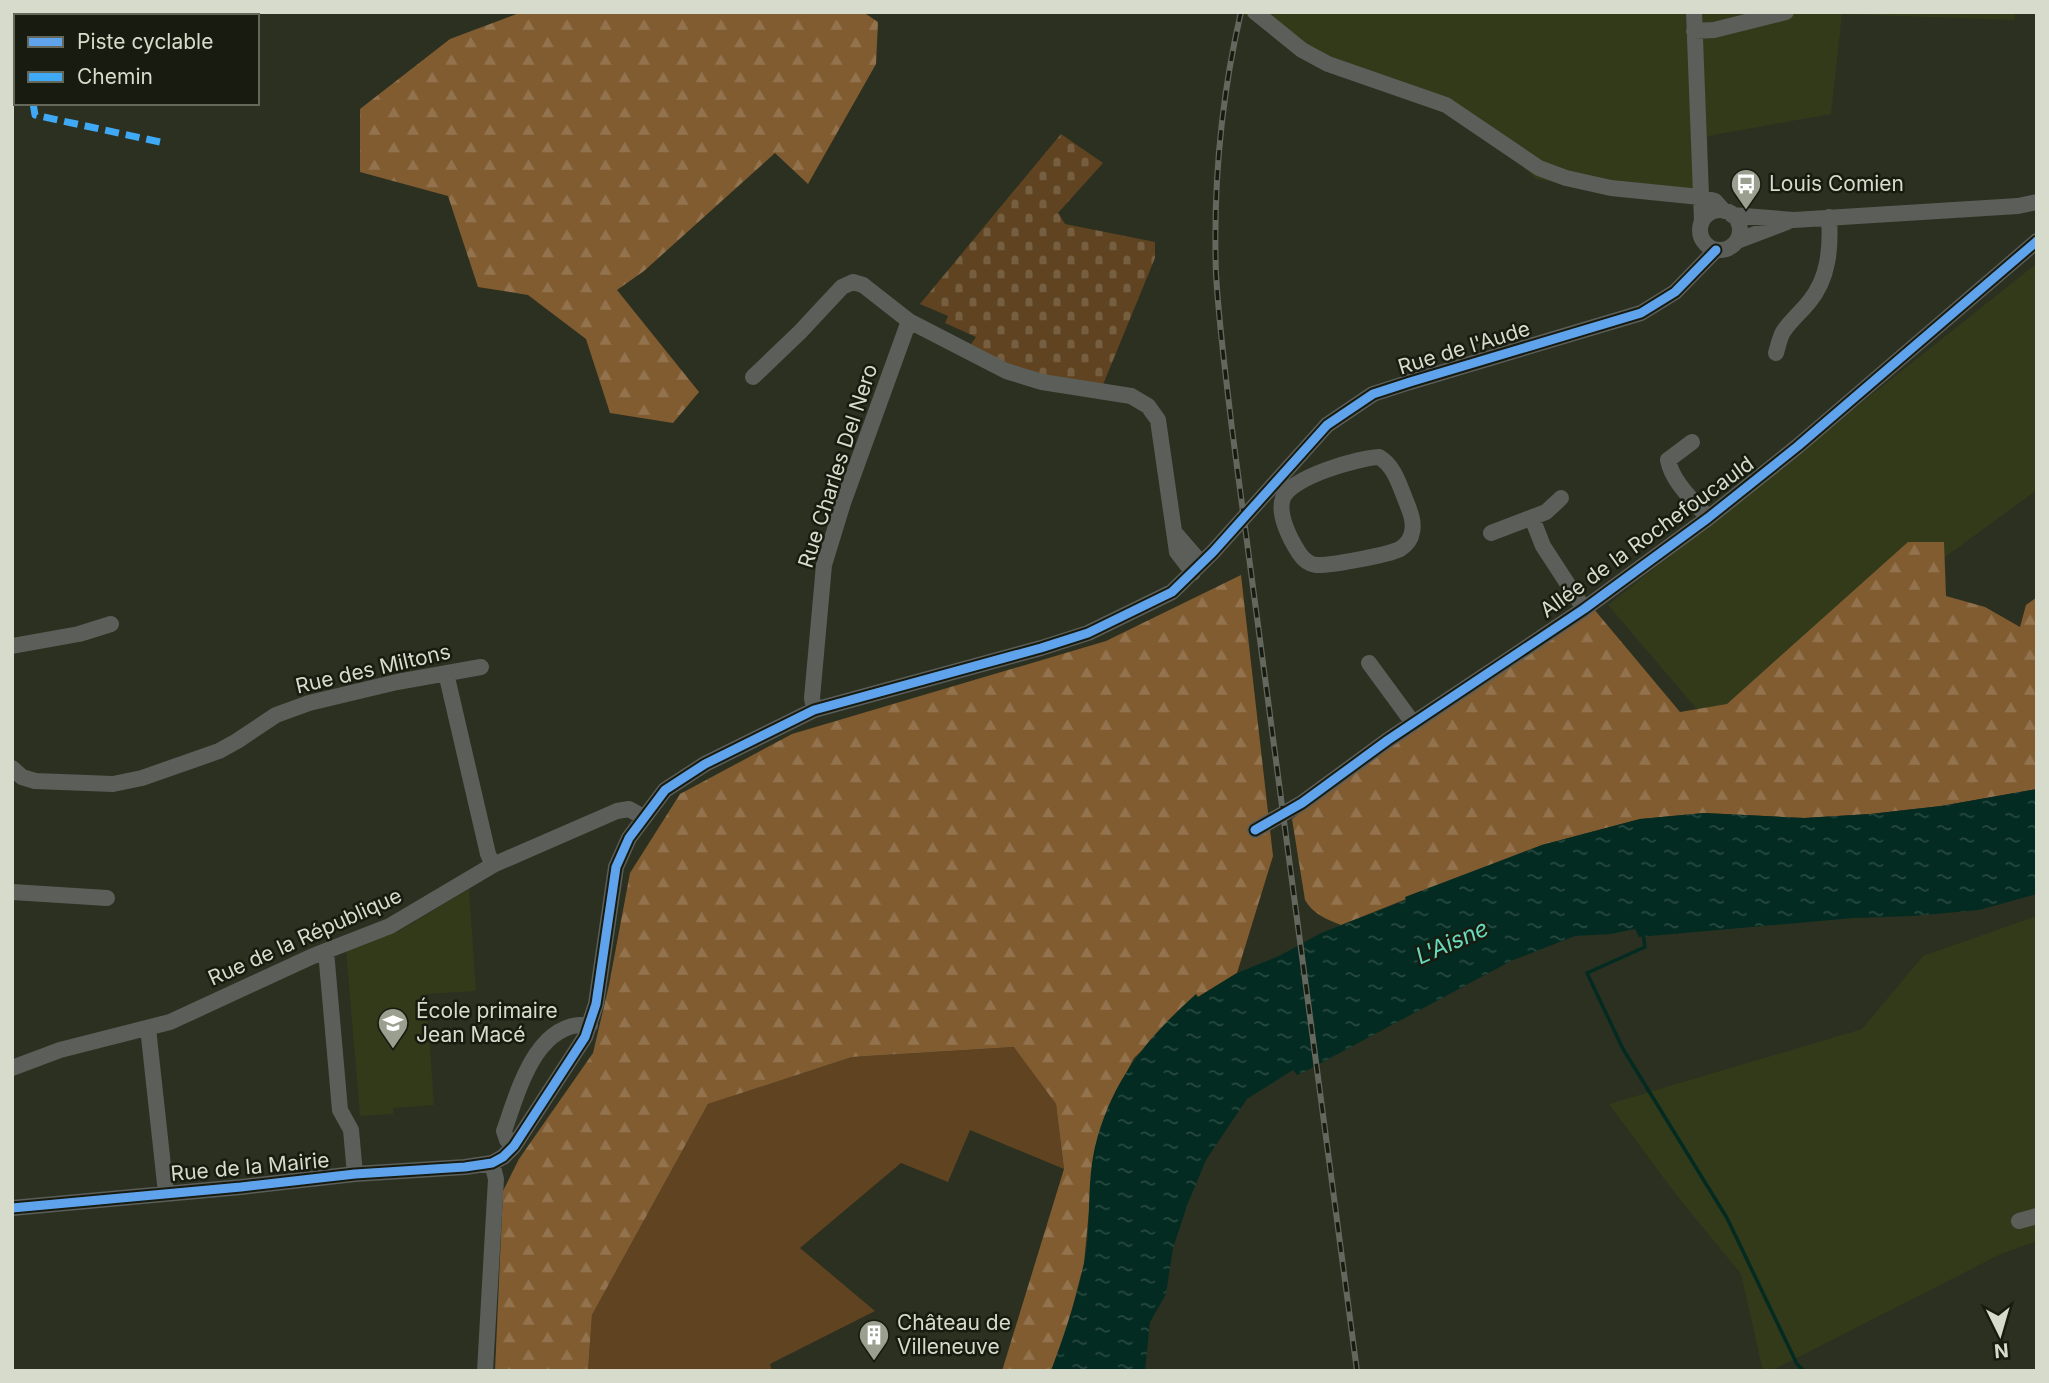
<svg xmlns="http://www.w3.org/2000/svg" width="2049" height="1383" font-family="Inter,sans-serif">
	<defs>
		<pattern id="forest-firs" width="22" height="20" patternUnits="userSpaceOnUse" patternTransform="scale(1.75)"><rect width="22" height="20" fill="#815c31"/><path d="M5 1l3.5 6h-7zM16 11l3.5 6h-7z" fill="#92734e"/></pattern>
		<pattern id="cemetery-stones" width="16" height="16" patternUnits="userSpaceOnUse" patternTransform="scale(1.75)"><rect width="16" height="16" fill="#604321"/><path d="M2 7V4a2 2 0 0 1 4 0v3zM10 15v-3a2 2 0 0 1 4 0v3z" fill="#765e40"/></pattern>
		<pattern id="water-ripples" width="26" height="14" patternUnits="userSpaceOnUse" patternTransform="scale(1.75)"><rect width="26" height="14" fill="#042b21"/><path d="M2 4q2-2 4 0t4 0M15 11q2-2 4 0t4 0" fill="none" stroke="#284940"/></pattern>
	</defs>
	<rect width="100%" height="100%" fill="#2c3020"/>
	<!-- built -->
	<path fill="#323a1a" d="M1239,12H2016L2014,20L1842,14L1831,114L1708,136L1704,205L1536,179L1453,101L1337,66Z
		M2037,263V490L1712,727L1608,605Z
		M469,889L476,991L426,994L434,1105L393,1108V1114L360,1116L346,950L399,931Z
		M2037,916V1241L2001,1254L1771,1371H1763L1741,1274L1677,1196L1609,1104L1862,1029L1923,956Z"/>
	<!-- green -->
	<path fill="#604321" d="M1015,1047L1056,1104L1064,1169L970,1130L948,1182L901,1163L800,1248L875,1311L770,1364L772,1371H588L592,1315L708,1104L852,1057Z"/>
	<!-- forest -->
	<path fill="url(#forest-firs)" d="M863,12L878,22L876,64L808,184L775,153L644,271L617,290L699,392L673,423L610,413L586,339L528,295L478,287L448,196L360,172V109L450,39L519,13Z
		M1908,542H1944L1946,596L1985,607L2020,627L2026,605L2037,597V789L1941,806L1870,814L1804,818L1704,813L1640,819L1542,845L1341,925C1326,919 1313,914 1305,900L1292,819L1342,780L1593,608L1680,712L1727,704Z
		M1241,575L1273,856L1237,973L1198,997L1134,1058L1109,1106L1095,1148L1084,1263L1067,1329L1051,1371H1002L1064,1169L1056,1104L1014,1047L852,1057L708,1104L592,1315L588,1371H495L503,1191L519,1159L593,1053L609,985L630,873L680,794L792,734L1106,641Z"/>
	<!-- cemetery -->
	<path fill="url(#cemetery-stones)" d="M1061,134L1103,163L1058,213L1065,224L1155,242V258L1102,387L1042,380L969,347L976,337L945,323L948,316L920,304Z"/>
	<!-- water -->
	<path fill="url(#water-ripples)" d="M2037,789V894L1979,910L1913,916L1854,918L1639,937L1635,929L1611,934L1575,936L1511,961L1308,1070L1297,1075L1293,1070L1247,1099L1206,1160L1188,1203L1173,1248L1166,1294L1150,1322L1145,1371H1051C1064,1336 1076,1300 1084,1264C1092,1226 1086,1185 1095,1147C1111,1081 1147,1038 1196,994L1198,997L1237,973L1279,956L1321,933L1406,900L1405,897L1542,845L1640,819L1704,813L1804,818L1870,814L1941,806Z"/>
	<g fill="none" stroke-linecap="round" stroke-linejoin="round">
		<!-- stream -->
		<path stroke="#042b21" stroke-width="3.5" d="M1643,933L1645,947L1587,973L1623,1049L1727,1218L1797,1364L1804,1371"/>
		<!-- street -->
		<path stroke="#5b5e59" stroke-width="16" d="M1255,12L1302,50L1328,64L1446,105L1539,168L1566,178L1611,188L1700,197L1715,201L1724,211
			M1694,12L1702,221
			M1694,31L1714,30L1786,12
			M1700 230a20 20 0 1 1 40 0a20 20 0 1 1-40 0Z
			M1732,215L1794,220L2018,206L2037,202
			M1737,241L1787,222
			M1776,353C1778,346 1780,337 1783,332C1790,321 1801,312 1809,302C1829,278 1831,247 1829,217
			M753,377L800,332L842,287L853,282L863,285L909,321L1006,371L1042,382L1131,396L1148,406L1158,420L1177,552L1193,573
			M1692,442L1668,460C1672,482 1694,501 1708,518
			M1379,457C1393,465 1398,481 1404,496C1408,507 1415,520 1412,532C1411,539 1406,545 1400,549C1388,555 1329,566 1316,565C1308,564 1303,559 1299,553C1290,539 1277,514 1283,498C1291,477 1358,458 1379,457Z
			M1532,518L1543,546L1584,609
			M1175,533L1201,563
			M1491,533L1546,512L1561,498
			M12,646L79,634L111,624
			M1369,663L1413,723
			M446,673L488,854L493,865
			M814,710L812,698L824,565L843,503L909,321
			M12,768L22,777L35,781L113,784L142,778L219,751L237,741L276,715L309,703L397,682L481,667
			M1255,830L1302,803L1388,740L1584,609L1708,518L1798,446L2037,241
			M12,892L107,898
			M326,951L340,1110L351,1130L355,1174
			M148,1028L166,1193
			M12,1068L60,1050L170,1022L313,956L390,926L493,865L617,811L629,809L643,817
			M514,1146L507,1140L504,1131C518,1092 536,1019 590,1025
			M12,1208L241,1187L355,1174L465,1167L492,1163L503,1157L514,1146L585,1037L596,1004L616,867L629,838L665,790L705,764L814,710L1041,648L1088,633L1172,592L1213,552L1327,425L1373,394L1410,382L1641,313L1675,292L1716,250
			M2019,1221L2037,1216
			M485,1371L496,1179L492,1163"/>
		<!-- rail casing -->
		<g stroke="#63675e" stroke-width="6">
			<path id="rail" d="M1241,12C1221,98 1213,186 1216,274C1219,326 1226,377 1232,429L1357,1371"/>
		</g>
		<!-- rail -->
		<use href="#rail" stroke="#181c10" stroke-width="3.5" stroke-dasharray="10" stroke-linecap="butt"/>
		<!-- quiet -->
		<path stroke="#3fa9f5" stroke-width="7" stroke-dasharray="14 7" stroke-linecap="butt" d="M37,16L38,12
			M33,103L35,115L160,142"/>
		<!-- cycleway casing -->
		<g stroke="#181c10" stroke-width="13">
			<path id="cycleway" d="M1255,830L1302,803L1388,740L1584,609L1708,518L1798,446L2037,241
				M12,1208L241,1187L355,1174L465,1167L492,1163L503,1157L514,1146L585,1037L596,1004L616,867L629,838L665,790L705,764L814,710L1041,648L1088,633L1172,592L1213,552L1327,425L1373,394L1410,382L1641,313L1675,292L1716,250"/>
		</g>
		<!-- cycleway -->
		<use href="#cycleway" stroke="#60a3ed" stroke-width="9"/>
	</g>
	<!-- icons -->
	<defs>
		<g id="bus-pin" transform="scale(1.575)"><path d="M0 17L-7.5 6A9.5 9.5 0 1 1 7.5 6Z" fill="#9a9f8f" stroke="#181c10"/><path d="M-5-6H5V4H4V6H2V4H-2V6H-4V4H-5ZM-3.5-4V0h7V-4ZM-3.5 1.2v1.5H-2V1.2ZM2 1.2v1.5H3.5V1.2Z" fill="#fff"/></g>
		<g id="school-pin" transform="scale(1.575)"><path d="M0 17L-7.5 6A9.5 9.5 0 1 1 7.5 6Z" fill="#9a9f8f" stroke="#181c10"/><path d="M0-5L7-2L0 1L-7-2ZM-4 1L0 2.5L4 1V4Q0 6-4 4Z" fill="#fff"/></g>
		<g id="building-pin" transform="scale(1.575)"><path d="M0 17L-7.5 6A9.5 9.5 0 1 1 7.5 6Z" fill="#9a9f8f" stroke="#181c10"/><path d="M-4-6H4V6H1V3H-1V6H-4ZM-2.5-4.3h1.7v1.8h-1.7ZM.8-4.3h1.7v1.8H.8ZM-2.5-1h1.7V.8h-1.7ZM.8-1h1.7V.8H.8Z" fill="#fff"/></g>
	</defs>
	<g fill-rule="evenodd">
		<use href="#bus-pin" x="1746" y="184"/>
		<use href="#school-pin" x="393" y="1023"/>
		<use href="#building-pin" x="874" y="1335"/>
	</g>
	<g text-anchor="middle" stroke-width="5" stroke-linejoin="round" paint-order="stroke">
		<!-- poi labels -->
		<g font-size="21" fill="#d6dbcb" stroke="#181c10" text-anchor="start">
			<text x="1769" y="191">Louis Comien</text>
			<text x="416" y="1018">École primaire<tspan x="416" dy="24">Jean Macé</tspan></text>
			<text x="897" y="1330">Château de<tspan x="897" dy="24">Villeneuve</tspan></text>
		</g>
		<!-- street labels -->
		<g font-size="21" fill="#d6dbcb" stroke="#181c10">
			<text transform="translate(1464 348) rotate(-17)" y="7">Rue de l'Aude</text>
			<text transform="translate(838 466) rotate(-72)" y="7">Rue Charles Del Nero</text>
			<text transform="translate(1647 537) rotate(-36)" y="7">Allée de la Rochefoucauld</text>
			<text transform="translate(373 669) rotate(-13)" y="7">Rue des Miltons</text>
			<text transform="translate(305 937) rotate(-24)" y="7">Rue de la République</text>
			<text transform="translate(250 1167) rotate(-5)" y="7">Rue de la Mairie</text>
		</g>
		<!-- water labels -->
		<g font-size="23" font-style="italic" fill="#67dbbe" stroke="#181c10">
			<text transform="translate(1452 942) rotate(-24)" y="8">L'Aisne</text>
		</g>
	</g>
	<!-- border -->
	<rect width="2049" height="1383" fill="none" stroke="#d6dbcb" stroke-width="28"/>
	<!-- legend -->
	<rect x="14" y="14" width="245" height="91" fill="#181c10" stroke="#64685b" stroke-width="2"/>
	<rect x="28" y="37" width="35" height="10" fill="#60a3ed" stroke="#64685b" stroke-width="2"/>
	<text x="77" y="49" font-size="21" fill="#d6dbcb">Piste cyclable</text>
	<rect x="28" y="72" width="35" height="10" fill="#3fa9f5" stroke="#64685b" stroke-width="2"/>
	<text x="77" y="84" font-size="21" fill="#d6dbcb">Chemin</text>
	<!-- north arrow -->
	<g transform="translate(2000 1334) rotate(175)" stroke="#181c10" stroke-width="5" paint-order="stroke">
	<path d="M0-5L12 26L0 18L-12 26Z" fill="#d6dbcb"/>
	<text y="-10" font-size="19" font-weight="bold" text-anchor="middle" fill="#d6dbcb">N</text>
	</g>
</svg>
